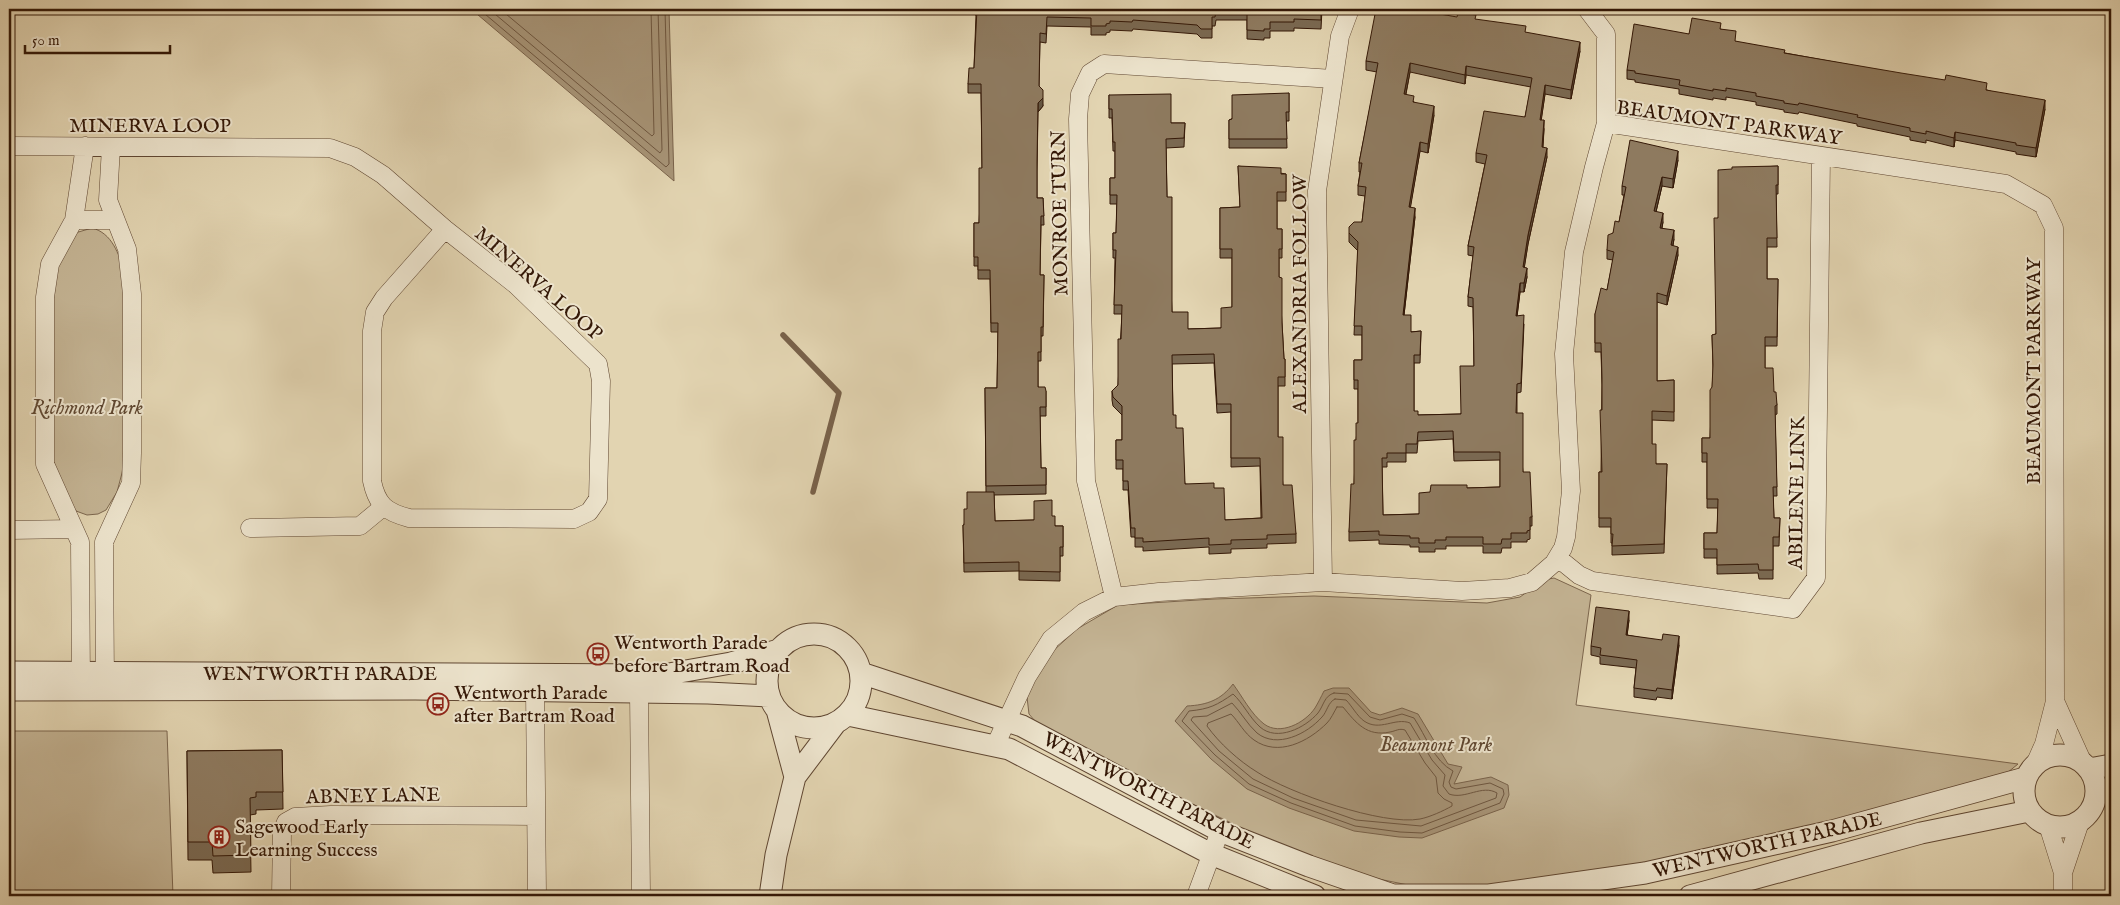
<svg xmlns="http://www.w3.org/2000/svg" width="2120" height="905" font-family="'IM FELL English',serif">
	<rect width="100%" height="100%" fill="#e2d4b1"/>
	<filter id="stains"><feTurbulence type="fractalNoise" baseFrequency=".004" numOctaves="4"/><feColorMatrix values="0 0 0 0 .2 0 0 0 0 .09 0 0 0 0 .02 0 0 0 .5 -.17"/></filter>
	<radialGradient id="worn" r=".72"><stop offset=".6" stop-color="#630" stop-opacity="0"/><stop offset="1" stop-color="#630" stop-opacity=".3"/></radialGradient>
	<!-- green -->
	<path fill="#c4b494" stroke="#7c664e" d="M92,228C112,233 119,254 124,272L125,455L122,473L117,492L106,510L98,514L87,515L76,511L55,477L50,445V301L55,272L75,233Z
		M1554,578L1591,595L1576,705L2018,764L2002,777L1742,845L1514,887L1408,885L1364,876L1289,851L1188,802L1040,727L1029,714L1027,697L1031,683L1053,651L1077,629L1118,605L1214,599L1314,596L1487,603L1520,597L1544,580Z
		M9,731H167L173,896H9Z"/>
	<!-- water -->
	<path fill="#a79477" stroke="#79624a" d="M471,9H669L674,181Z
		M1233,684C1242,696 1251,714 1264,724C1280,736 1305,723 1315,708C1318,703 1321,697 1324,691L1333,688H1349L1371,712L1380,715L1402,708L1418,714L1448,764L1462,767L1454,784L1491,777L1508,785L1509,795L1504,808L1422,838L1399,837L1354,831L1289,808L1247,789L1211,759L1175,721L1187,706C1207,705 1221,700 1233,684Z"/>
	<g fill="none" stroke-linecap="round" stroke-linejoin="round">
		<!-- shore -->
		<path stroke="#6e563f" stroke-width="1" d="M479,9L666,167L669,164L665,9
			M489,9L660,153L662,150L658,9
			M500,9L652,136L654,134L651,9
			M1334,693L1348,694L1370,717L1380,720L1402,714L1414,718C1426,736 1434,761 1453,771L1449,782L1451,787L1456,789L1490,783L1503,789L1504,794L1500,803L1422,833L1400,832L1355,826L1291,803L1249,784L1215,755L1182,721L1189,711C1210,709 1217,705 1233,694C1243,703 1249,717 1260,727C1277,742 1305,728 1318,713C1324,705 1324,696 1334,693Z
			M1335,699L1346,700C1352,706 1357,716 1364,721C1380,732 1395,717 1410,723L1432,760L1445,775L1443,786L1449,794C1465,800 1482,784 1497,793L1496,798L1421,826L1356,820L1293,798L1253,779L1219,751L1191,720L1193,717L1207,716L1232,703C1241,712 1247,724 1257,733C1277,749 1307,734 1322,717C1327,712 1328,702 1335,699Z
			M1337,707H1343C1356,723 1367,737 1390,732C1396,731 1399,728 1405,730L1425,763L1436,777L1438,793L1444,799L1452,803V806C1443,811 1430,817 1420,819C1383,826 1289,793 1257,772C1239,761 1219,743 1207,726L1208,723L1231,714C1239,722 1244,733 1254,740C1278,757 1308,742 1327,723C1331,719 1334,712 1337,707Z"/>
		<!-- stream -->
		<path stroke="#79624a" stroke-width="5.5" d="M783,335L839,393L813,492"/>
		<!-- minor casing -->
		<g stroke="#604732" stroke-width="19">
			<path id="minor" d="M1606,123L2006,184L2043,205L2054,228L2055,701L2044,744L2036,762
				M9,146L330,148L355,157L383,175L445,229L516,285L598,364L601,381L598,499L589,512L574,519L409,518C386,512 377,505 372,481V331L375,312L384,298L445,229
				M74,220H115
				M250,528L360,526L383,507
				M9,530L74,529
				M1558,558L1579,575L1592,581L1793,609L1816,578L1821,156
				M1323,582L1317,191L1340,36L1350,9
				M1114,597L1086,481L1078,119L1080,94L1090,73L1104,64L1333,79
				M105,684L104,542L131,483L132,453V294L127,249L108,200L111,147
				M81,685L80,542L45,464V297L50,264L74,220L85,146
				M535,690L537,896
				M639,692L641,896
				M2055,701L2082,761
				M995,746L1027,677L1051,639L1084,612L1114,597L1159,592L1323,582L1462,591L1510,588L1532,582L1554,563L1563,548L1566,537L1571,491L1564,354L1574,252L1594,167L1606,123V34L1587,9
				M2048,825L2063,873
				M281,896L282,832L286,822L295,817L331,815L536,816
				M1196,896L1220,831
				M2063,896V873L2080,822"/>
		</g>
		<!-- tertiary casing -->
		<g stroke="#604732" stroke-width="23">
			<path id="tertiary" d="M767 681a47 47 0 1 1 94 0a47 47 0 1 1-94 0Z
				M9,672L663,675L731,663L779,650
				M861,673L1022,726L1220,831L1309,866L1393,895H1489L1645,873L1832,831L2025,778
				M9,690L415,689L708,693L769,696
				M777,710L795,777
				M848,715L1009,749L1211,854L1315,896
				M2024 791a36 36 0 1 1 72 0a36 36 0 1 1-72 0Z
				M2089,769L2111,765
				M770,896L776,855L795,777L835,724
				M1690,896L1921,833L2029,811"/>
		</g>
		<!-- minor -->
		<use href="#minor" stroke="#ece3cc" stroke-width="18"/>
		<!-- tertiary -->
		<use href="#tertiary" stroke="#ece3cc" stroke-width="21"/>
	</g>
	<!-- wall -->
	<path fill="#7a6952" stroke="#341807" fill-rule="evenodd" d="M975,9H1322L1321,29L1294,28V31H1270V38H1264V40L1247,39V20H1216L1215,26H1212V38H1201L1197,34L1133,29L1132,31L1110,30V32L1106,33V35H1091V27L1047,26L1046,43L1040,42L1039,86L1043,106L1038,112L1037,171V198H1043L1044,225H1041L1040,275H1044L1043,336H1041V361H1038V387L1046,391V416H1040L1041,468H1046V494L994,495L995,521L1034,520L1052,516L1055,526H1063V556H1060V581L1019,580V571L964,572L963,525H964L967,509L986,492L985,388H997L998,332H991L990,279H978V266H974V223H979L982,168L981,93H968V84L974,68L976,15H975Z
		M1476,20L1526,33L1580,51L1571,99L1545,94L1541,120L1544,129L1543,147L1547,157L1528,244L1524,268L1527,277L1524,292H1520L1517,316L1524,324L1521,392L1517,393V413L1523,472L1532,517V526H1530V539L1527,540V542H1511V548H1502L1501,553H1483V546H1446V549H1435V552H1419V547H1410V545L1379,544V540L1349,541V532L1354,484L1356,440L1358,423V389H1354V360H1362V335H1354L1358,251L1349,242V233L1362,222L1365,196L1358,195V186L1360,172H1359V163L1377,72L1366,70V61ZM1410,72L1465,84L1466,75L1531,87L1525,117L1476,153V162L1485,164L1468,246V255L1473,256L1468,297V306L1473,307L1474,366L1461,414L1418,415L1414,411V363H1420L1421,331L1411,332L1404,315L1415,217L1410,208L1420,151L1428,153L1434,115L1414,102L1406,94ZM1453,439L1454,461L1500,460V487L1467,488L1430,492L1419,514L1383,515L1382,467H1387V462H1406V453H1417L1418,441Z
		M1721,29L1736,42L1785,53L1987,90L2045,109L2036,157L2016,154V152L1955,140L1954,147L1926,140V143L1910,140V137L1857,126V124L1799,112L1798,114L1784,112V110L1756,105V102L1726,97V100L1713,98V100L1679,94V89L1635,82V80L1627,79V70L1689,34Z
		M1289,93V121H1286L1287,148H1229V120Z
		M1109,95L1171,123H1185L1184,147L1166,148L1167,197L1172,312L1188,329L1221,328L1232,307V258H1220V208L1240,207L1238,166L1286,174V201H1277V229H1282V258H1279V277L1282,323L1284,359H1285V386H1278V437L1283,485L1296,534V543L1267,544V548L1231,549V553L1209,554V547L1143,551V547H1135V537H1131L1128,490H1123V469H1116V440H1122V415L1113,406L1112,400V391L1118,385L1122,314H1114L1115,258H1113V233H1116L1117,204H1110V178H1115V151H1113L1112,118H1109ZM1214,363L1217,413L1231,412V467L1260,466L1261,518L1225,520L1214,488L1185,484L1176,428L1173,415L1172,364Z
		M1678,160L1673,188L1662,186L1656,212L1663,222L1662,228L1674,239L1673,246L1678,255L1667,305L1657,302V381L1674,380V421L1652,420V444L1656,464H1667L1664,553L1612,555V543H1611V527H1599V472H1601L1602,385L1601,352H1595V314L1607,290L1613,260L1607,259V250L1613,233L1619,222L1624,195H1622V186Z
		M1778,166V194H1776L1777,247H1767V279H1778L1777,346H1765V368L1774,392L1777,405V414L1775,415L1777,496H1773L1774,518H1780L1779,546H1773V579H1759L1758,573L1717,574V558H1704V533H1717L1718,508H1707V462H1702V438H1710L1713,369L1712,335L1716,334L1718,218L1732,169Z
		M1629,620L1627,635L1679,645L1672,699L1657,697L1656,700L1634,697V688L1636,668L1600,664V657L1591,655V646Z
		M282,750L283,809L256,810V814L250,815L251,872L213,873L212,860H188L187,751Z"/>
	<!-- shaded-wall -->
	<path fill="#635542" stroke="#341807" d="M1580,42V51L1571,99V90Z
		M1410,63V72L1404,103V94Z
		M1466,66V75L1465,84V75Z
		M1545,85V94L1540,129V120Z
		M1043,98V106L1038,112V103Z
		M2045,100V109L2036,157V148Z
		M1434,106V115L1428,153V144Z
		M1544,120V129L1542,156V147Z
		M1955,132V140L1954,147V138Z
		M1420,142V151L1409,216V207Z
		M1547,148V157L1528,244L1523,276V267L1528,235Z
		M1678,151V160L1673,188V179Z
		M1662,177V186L1654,220V211Z
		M1415,208V217L1403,324V315Z
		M1663,213V222L1660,237V228Z
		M1674,230V239L1671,254V245Z
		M1678,247V255L1667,305V296Z
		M1527,268V277L1524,292V283Z
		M1520,283V292L1516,325V316Z
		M1629,611V620L1626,644V635Z
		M1679,636V645L1672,699V690Z"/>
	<!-- building -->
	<path fill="#8e7a5f" stroke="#341807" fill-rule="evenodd" d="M977,9H1321V20L1294,19V22H1270V29H1264V31L1247,30V11H1216L1215,17H1212V29H1201L1197,25L1133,20L1132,22L1110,21V23L1106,24V26H1091V18L1047,17L1046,34L1040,33L1039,86L1043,90V98L1038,103L1037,162V198H1043L1044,216H1041L1040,275H1044L1043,327H1041V352H1038V387H1045L1046,391V407H1040L1041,468H1046V485L986,486L985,388H997L998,323H991L990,270H978V257H974V223H979V168H982L981,84H968L969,68H974Z
		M1376,9H1412L1457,17L1458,12L1476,15L1475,19L1526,26L1525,32L1580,42L1571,90L1545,85L1540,120H1544L1542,147L1547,148L1528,235L1523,267L1527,268L1524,283H1520L1516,316L1524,315L1521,383L1517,384L1516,413H1523V472H1530L1532,517H1530V530L1527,531V533H1511V539H1502L1501,544H1483V537H1446V540H1435V543H1419V538H1410V536L1379,535V531L1349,532L1351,484H1354V440H1356V423H1358V380H1354V360H1362V326H1354L1358,242L1349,233V227L1354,222H1362L1366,187L1358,186L1362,163H1359L1378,63L1366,61ZM1410,63L1465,75L1466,66L1532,78L1525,117L1484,111L1476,153L1487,155L1468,246L1474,247L1468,297L1473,298L1474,366H1460L1461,414L1418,415V411H1414V355H1420L1421,331L1411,332V315H1403L1415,208L1409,207L1420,142L1428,144L1434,106L1413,102L1414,96L1404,94ZM1453,431L1454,452H1500V487L1467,488V485H1431L1430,492L1419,493V514L1383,515L1382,458H1387V453H1406V444H1417L1418,432Z
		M1692,18L1721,23L1720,29L1736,31L1735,41L1785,50L1784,53L1901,73L1945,80L1946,75L1987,83L1986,90L2045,100L2036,148L2016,145V143L1955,132L1954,138L1926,131V134L1910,131V128L1857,117L1858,115L1799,103L1798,105L1784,103V101L1756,96V93L1726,88V91L1713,89V91L1679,85L1680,80L1635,73V71L1627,70L1634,24L1689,34Z
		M1289,93V112H1286L1287,139H1229V120L1232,119V95Z
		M1171,94V123H1185L1184,138L1166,139L1167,197H1172V312H1188V329L1221,328V308L1232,307V249H1220V208L1240,207L1238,166L1281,168V174H1286V192H1277V229H1282V249H1279V277L1282,278V323L1284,359H1285V377H1278V437H1283V485H1292L1296,534L1267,535V539L1231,540V544L1209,545V538L1143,542V538H1135V528H1131L1128,481H1123V460H1116V440H1122V406L1113,397L1112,391L1118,385V339H1121L1122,305H1114L1116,250H1113V233H1116L1117,195H1110V178H1115V142H1113L1112,109H1109V95ZM1214,354L1217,404H1231V458H1260L1262,518L1225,520L1224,488H1214V483L1185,484L1183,428H1176V415H1173L1172,355Z
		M1630,140L1678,151L1673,179L1662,177L1654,211L1663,213L1660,228L1674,230L1671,245L1678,247L1667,296L1657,293V381L1674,380V412L1652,411V444H1656V464H1667L1664,544L1612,546L1613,534H1611V518H1599V472H1602L1600,410H1602V378L1601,343H1595V314L1601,288L1607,290L1614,252L1607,250L1608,235L1613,233L1615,221L1619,222L1626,187L1622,186Z
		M1778,166V185H1776L1777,238H1767V279H1778L1777,337H1765V368H1773L1774,392H1776L1777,405L1775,406L1777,487H1773L1774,518H1780L1779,537H1773V570H1759L1758,564L1717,565V549H1704V533H1717L1718,499H1707V453H1702V438H1710V390L1712,387L1713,365L1712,335L1716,334L1714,218H1718V170L1732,169V167Z
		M967,492H994L995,521L1034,520V501L1052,500V516H1055V526H1063V547H1060V572L1019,571V562L964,563L963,525H964V509H967Z
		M1596,607L1629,611L1626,635L1662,640L1663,634L1679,636L1672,690L1657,688L1656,691L1634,688L1637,660L1600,655L1601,648L1591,646Z
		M282,750L283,792H256V797L250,798L251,855L213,856L212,842H188L187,751Z"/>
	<!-- icons -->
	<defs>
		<g id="bus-ring" transform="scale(1.125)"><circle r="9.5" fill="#ece3cc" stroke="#8f2418" stroke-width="1.5"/><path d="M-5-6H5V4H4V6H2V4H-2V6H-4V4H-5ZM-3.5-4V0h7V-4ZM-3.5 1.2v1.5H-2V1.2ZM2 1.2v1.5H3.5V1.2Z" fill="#8f2418"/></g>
		<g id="building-ring" transform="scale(1.125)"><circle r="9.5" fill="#ece3cc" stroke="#8f2418" stroke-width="1.5"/><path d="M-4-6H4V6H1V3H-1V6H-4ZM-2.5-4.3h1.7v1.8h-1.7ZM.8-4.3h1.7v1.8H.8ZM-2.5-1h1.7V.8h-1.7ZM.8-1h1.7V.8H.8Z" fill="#8f2418"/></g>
	</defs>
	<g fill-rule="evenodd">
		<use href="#bus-ring" x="598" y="654"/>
		<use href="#bus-ring" x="438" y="704"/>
		<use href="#building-ring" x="219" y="837"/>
	</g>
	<g text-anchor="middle" stroke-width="4" stroke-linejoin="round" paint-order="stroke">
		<!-- street labels -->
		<g font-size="20" fill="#341807" stroke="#ece3cc">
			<text transform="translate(1729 122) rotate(8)" y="7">BEAUMONT PARKWAY</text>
			<text x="150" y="132">MINERVA LOOP</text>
			<text transform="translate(1059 213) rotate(-91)" y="7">MONROE TURN</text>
			<text transform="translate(539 283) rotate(41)" y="7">MINERVA LOOP</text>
			<text transform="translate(1299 294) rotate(-90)" y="7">ALEXANDRIA FOLLOW</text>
			<text transform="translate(2033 371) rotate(-90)" y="7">BEAUMONT PARKWAY</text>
			<text transform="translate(1796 493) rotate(-89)" y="7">ABILENE LINK</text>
			<text x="320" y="680">WENTWORTH PARADE</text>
			<text transform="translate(1149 790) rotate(27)" y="7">WENTWORTH PARADE</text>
			<text transform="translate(373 795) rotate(-1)" y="7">ABNEY LANE</text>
			<text transform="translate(1767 844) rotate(-13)" y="7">WENTWORTH PARADE</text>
		</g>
		<!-- park labels -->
		<g font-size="20" font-style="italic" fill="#5f4731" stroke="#ece3cc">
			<text x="87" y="414">Richmond Park</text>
			<text x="1436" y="751">Beaumont Park</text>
		</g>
		<!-- poi labels -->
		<g font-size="20" fill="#341807" stroke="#ece3cc" text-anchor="start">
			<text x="614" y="649">Wentworth Parade<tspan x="614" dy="23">before Bartram Road</tspan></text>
			<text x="454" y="699">Wentworth Parade<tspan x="454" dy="23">after Bartram Road</tspan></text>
			<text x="235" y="833">Sagewood Early<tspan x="235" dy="23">Learning Success</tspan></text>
		</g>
	</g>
	<!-- margin -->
	<rect width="2120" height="905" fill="none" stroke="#e2d4b1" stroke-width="30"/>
	<rect x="10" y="10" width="2100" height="885" fill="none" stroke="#341807" stroke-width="2.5"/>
	<rect x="15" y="15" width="2090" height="875" fill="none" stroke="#341807"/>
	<!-- scale -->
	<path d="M25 45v8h145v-8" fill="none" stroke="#341807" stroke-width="2.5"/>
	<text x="32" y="45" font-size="15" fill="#341807" stroke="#ece3cc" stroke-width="4" paint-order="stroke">50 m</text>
	<rect width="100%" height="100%" filter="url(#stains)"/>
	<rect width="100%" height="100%" fill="url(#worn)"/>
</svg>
